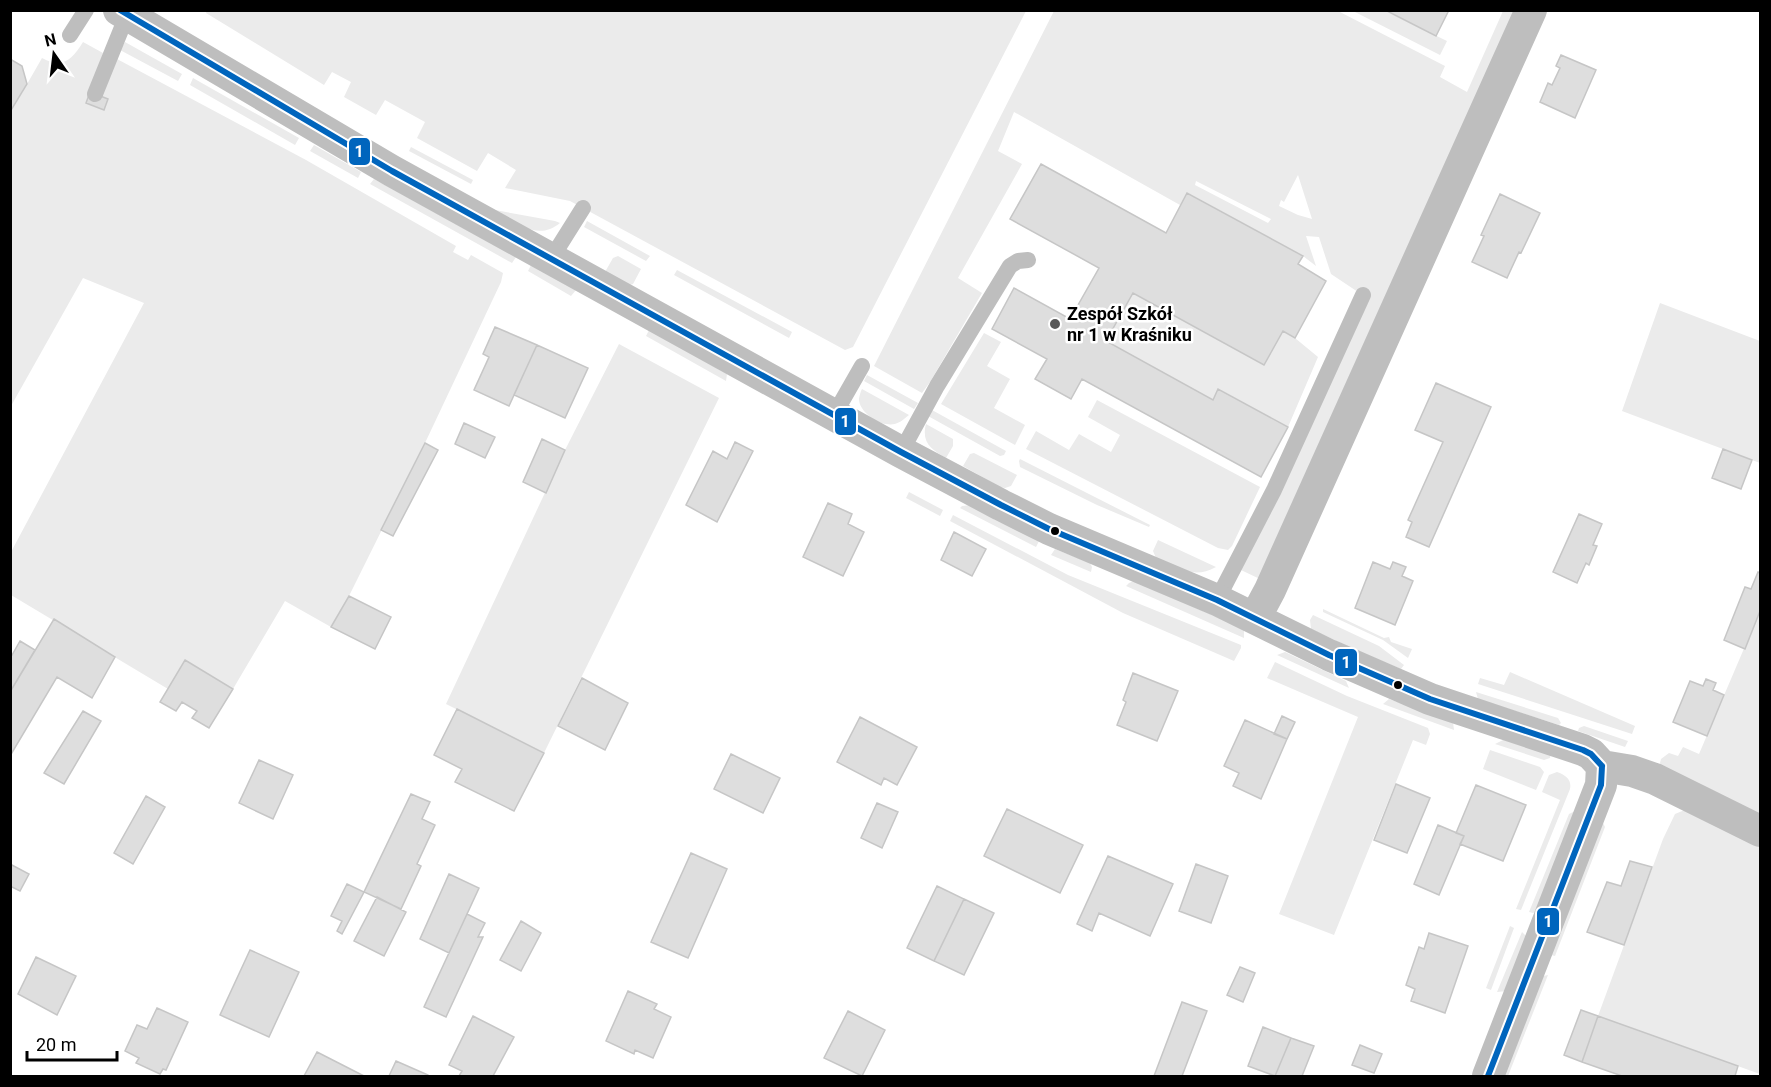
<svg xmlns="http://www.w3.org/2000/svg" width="1771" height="1087" font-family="Roboto,sans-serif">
	<rect width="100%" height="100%" fill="#fff"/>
	<!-- green -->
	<path fill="#ebebeb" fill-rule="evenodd" d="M207,10L1026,11L853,347L845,350L570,201L505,188L516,170L488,153L477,171L417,138L425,122L385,100L376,115L344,97L351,82L332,72L324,85L206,13Z
		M1054,11H1338L1445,66L1440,77L1467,92L1503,11H1520L1262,580L1241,570L1367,298L1331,274L1319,237L1306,236L1316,266L1303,256L1188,193L1180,205L1014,112L998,151L1022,164L958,278L982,293L930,382L922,393L874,366ZM1298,175L1312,219L1298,215L1279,206L1281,200L1284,202ZM1196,181L1271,219L1268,223L1195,185Z
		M1353,11H1385L1447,41L1440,55Z
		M83,42L103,53L86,103L104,110L108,99L101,96L117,59L306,160L456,246L453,252L468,260L471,255L503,273L501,282L425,443L349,596L331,627L285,601L233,689H168L11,595V552L144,303L83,278L11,406V112L42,58C63,69 72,60 83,42Z
		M125,42L182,74L178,81L120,50Z
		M193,78L299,138L295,145L190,85Z
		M314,145L361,172L358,178L310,151Z
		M411,147L473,180L471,184L409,151Z
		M374,179L516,257L512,263L370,184Z
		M495,210L555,221L560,223C537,242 517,222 495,210Z
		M587,221L650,256L646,261L584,227Z
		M618,256L641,269L633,284L630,285L605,272L613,258Z
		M531,265L576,290L571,296L528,271Z
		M677,270L792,332L789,338L674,275Z
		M1133,293L1264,365L1283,331L1295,338L1318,357L1288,427L1219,389L1213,400L1106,341Z
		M1660,303L1760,341V463L1622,411Z
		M649,330L727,374L726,381L646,336Z
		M984,333L1001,342L987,366L1010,379L994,408L1025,425L1015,445L941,404Z
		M619,344L719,398L544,753L446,704L565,450Z
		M867,375L918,403L914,409L864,381Z
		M862,389L909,415C902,421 896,426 886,424C876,423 859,411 859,399C859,398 861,390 862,389Z
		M1097,400L1260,487L1232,546L1228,550L1218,548L1026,449L1036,431L1069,450L1079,434L1111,452L1120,435L1088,417Z
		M932,410L1006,451L1004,455L1000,456L928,416Z
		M926,424L953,439V446L946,458C932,450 921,443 926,424Z
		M974,453L1017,475L1011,486L1005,488L1000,487L963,466L970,454Z
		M1020,459L1150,525L1149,527L1097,505L1020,467L1019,461Z
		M909,492L943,510L940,516L906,498Z
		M971,505L1039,541L1036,547L960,508L962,506Z
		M953,515L1068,575L1241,645V648L1234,661L1123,613L950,521Z
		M1158,540L1216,567C1193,580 1177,567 1156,558L1153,551Z
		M1055,549L1090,563L1092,567L1091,572L1051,555Z
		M1134,581L1244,629V638L1126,586L1129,583Z
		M1323,609L1384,638L1389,637L1391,642L1412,649L1408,658L1383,640L1323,612Z
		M1760,611V822L1659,767L1661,759L1669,753L1678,756L1683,747L1699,754Z
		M1313,615L1379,646L1404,665L1401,669L1356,650L1311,629L1310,620Z
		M1285,652L1346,681L1349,688L1277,655Z
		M1275,662L1347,696L1428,728L1430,734L1426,745L1413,740L1334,935L1279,914L1358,717L1267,678Z
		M1510,672L1635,726L1632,734L1478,684L1480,678L1504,685Z
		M1476,692L1558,718L1561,723L1559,725L1478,699Z
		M1389,699L1453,722L1454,730L1383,704Z
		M1584,726L1628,741L1625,747L1578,731L1579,728Z
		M1505,739L1551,753L1550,758L1544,760L1495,744Z
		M1490,750L1540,767L1544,772L1536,790L1483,769Z
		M1557,772C1566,775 1572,780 1570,789L1521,910L1516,909L1560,800L1542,792L1549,775Z
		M1687,809L1760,846V1074L1598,1016L1663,839L1675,814Z
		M1573,812L1575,813L1538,911L1533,913L1529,912L1569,814Z
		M1600,821L1603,823L1605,827L1555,956L1551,955Z
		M1510,926L1514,928L1491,990L1486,988Z
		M1522,932L1526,936L1507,991L1497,992Z
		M1548,975L1508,1076H1500L1539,977Z"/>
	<!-- building -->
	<path fill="#dedede" stroke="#c6c6c6" stroke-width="1.5" d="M1385,10H1449L1436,36Z
		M1561,55L1596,70L1575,118L1540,102L1548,83L1552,85L1560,68L1556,66Z
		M10,59L22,66L27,84L10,112Z
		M90,92L108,99L104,110L86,103Z
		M1041,164L1166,233L1187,193L1303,256L1298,264L1326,281L1295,338L1283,331L1264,365L1133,293L1106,341L1213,400L1218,389L1288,427L1261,477L1082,379L1071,399L1035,379L1047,359L992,329L1014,288L1070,319L1099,268L1010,219Z
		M1500,194L1540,213L1521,253L1519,252L1507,278L1472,262L1484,236L1481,235Z
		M495,327L537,345L509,406L474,390L489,357L483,354Z
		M537,345L588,368L565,418L514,395Z
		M1436,383L1491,407L1429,547L1406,537L1412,522L1408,520L1443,442L1415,430Z
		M464,423L495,437L485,458L455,444Z
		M542,439L565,450L546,493L523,482Z
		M735,442L753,451L717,522L686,505L713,451L727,459Z
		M425,443L438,450L393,536L381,530Z
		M1723,449L1752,460L1741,489L1712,478Z
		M828,503L852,514L848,524L864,532L843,576L803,557Z
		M1579,514L1602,524L1593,545L1597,546L1589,565L1586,563L1577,583L1553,572Z
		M954,532L986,549L972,576L941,560Z
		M1373,562L1390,569L1393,562L1406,567L1402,576L1413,581L1395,625L1355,608Z
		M1758,572L1760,573V611L1745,649L1724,640L1745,587L1751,589Z
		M349,596L391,617L375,649L331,627Z
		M54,619L115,657L92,698L57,677L10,756V692Z
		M20,641L35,650L10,692V654L12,655Z
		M185,660L233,689L209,728L192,718L197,711L182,702L176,711L160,702Z
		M1133,673L1178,691L1157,741L1117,725L1126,702L1123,700Z
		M582,678L628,703L605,750L558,726Z
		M1706,679L1716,683L1713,690L1724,695L1707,736L1673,722L1690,681L1703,686Z
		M457,709L544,753L514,811L455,782L462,769L434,755Z
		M83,711L101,721L64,784L44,773Z
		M1282,716L1295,722L1287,739L1274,734Z
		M860,717L917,747L897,785L884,778L881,785L837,762Z
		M1245,720L1287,739L1261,799L1233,786L1239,773L1224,766Z
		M731,754L780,778L763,813L714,789Z
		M259,760L293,775L273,819L239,803Z
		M1396,784L1430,798L1407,853L1374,840Z
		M1476,785L1526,805L1503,861L1460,844L1464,836L1456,833Z
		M411,794L430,802L422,819L435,825L417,864L421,866L401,909L364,892Z
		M146,796L165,807L133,864L114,853Z
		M877,803L898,812L882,848L861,838Z
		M1007,809L1083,845L1060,893L984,856Z
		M1438,825L1464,836L1439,895L1414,884Z
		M691,853L727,869L688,958L651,942Z
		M1108,856L1173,884L1150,936L1099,913L1092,931L1077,924Z
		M1630,861L1652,867L1624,945L1587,932L1607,882L1621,886Z
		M10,864L29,874L20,891L10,886Z
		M1196,864L1228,876L1211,923L1179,911Z
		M449,874L479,888L449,953L420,939Z
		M347,884L364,892L342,934L337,931L342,921L331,916Z
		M937,886L964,899L934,961L907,948Z
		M377,897L406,912L384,956L354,941Z
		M964,899L994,913L964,975L934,961Z
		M467,914L485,923L478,937H483L446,1017L424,1007Z
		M521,921L541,933L521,971L500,960Z
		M1429,933L1468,946L1445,1013L1411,1001L1415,989L1406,985L1419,947L1424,949Z
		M250,950L299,972L269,1037L220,1015Z
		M36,957L76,976L57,1015L18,994Z
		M1240,967L1255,973L1243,1002L1227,995Z
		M628,991L657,1004L654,1009L671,1017L653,1058L635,1050L634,1054L606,1041Z
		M1182,1002L1207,1011L1182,1076H1154Z
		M157,1008L188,1022L166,1070L163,1069L160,1074L136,1063L139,1058L125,1051L137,1025L147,1029Z
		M1581,1010L1598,1016L1582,1062L1564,1055Z
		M848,1011L885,1030L862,1076L824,1058Z
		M473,1016L514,1037L493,1076H459L462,1071L449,1065Z
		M1598,1016L1738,1066L1735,1076H1622L1582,1062Z
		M1263,1027L1291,1038L1275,1076L1248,1066Z
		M1291,1038L1314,1046L1302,1076H1275Z
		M1360,1045L1382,1054L1374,1073L1352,1065Z
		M317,1052L364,1076H304Z
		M396,1061L428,1075V1076H389Z"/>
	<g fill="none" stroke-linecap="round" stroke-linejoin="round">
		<!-- service -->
		<path stroke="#bebebe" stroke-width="16" d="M70,35L86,10
			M95,94L127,15
			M551,259L583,208
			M834,415L862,366
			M901,452L937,386L1010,266L1018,261L1028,260
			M1217,600L1274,490L1363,295"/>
		<!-- minor -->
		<path stroke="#bebebe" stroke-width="32" d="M119,10L392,171L901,452L1001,505L1049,529L1217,600L1329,655L1430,699L1583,750L1591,754L1602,766L1632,771L1655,779L1760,831
			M1255,618L1270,590L1531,10
			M1488,1076L1601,785L1602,766"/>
		<!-- bus-1 casing -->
		<g stroke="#fff" stroke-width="10">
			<path id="bus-1" d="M120,10L392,171L901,452L1001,505L1049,529L1217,600L1329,655L1430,699L1583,750L1591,754L1602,766
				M1488,1076L1601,785L1602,766"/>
		</g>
		<!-- bus-1 -->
		<use href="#bus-1" stroke="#0065bd" stroke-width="6"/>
	</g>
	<!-- markers -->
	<circle fill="#595959" stroke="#fff" stroke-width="2" cx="1055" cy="324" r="6"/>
	<g fill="#000" stroke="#fff" stroke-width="2">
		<circle cx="1055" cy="531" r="5"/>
		<circle cx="1398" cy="685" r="5"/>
	</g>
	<g text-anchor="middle" stroke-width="5" stroke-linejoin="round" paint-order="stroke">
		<!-- poi labels -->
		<g font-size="18" font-weight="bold" fill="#000" stroke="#fff" text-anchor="start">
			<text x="1067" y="320">Zespół Szkół<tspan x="1067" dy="21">nr 1 w Kraśniku</tspan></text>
		</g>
	</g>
	<g stroke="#fff" stroke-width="2">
		<rect x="348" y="137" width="23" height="29" rx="6" fill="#0065bd"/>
		<rect x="834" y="407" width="23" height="29" rx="6" fill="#0065bd"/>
		<rect x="1334" y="648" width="24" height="29" rx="6" fill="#0065bd"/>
		<rect x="1536" y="907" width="24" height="29" rx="6" fill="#0065bd"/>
	</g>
	<g font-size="16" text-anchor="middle" font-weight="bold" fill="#fff">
		<text x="359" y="157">1</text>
		<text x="845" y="427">1</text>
		<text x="1346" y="668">1</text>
		<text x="1548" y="927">1</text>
	</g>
	<!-- border -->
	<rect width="1771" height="1087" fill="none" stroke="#000000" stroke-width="24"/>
	<!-- north arrow -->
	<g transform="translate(54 54) rotate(346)" stroke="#ffffff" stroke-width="4.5" paint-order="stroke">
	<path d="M0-4.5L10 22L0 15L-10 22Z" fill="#000000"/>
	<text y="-9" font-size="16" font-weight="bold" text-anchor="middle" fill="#000000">N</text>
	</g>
	<!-- scale -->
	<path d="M27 1051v9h90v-9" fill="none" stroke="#000000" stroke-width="3"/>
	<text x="36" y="1051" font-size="18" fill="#000000" stroke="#ffffff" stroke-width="4.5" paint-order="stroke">20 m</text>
</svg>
